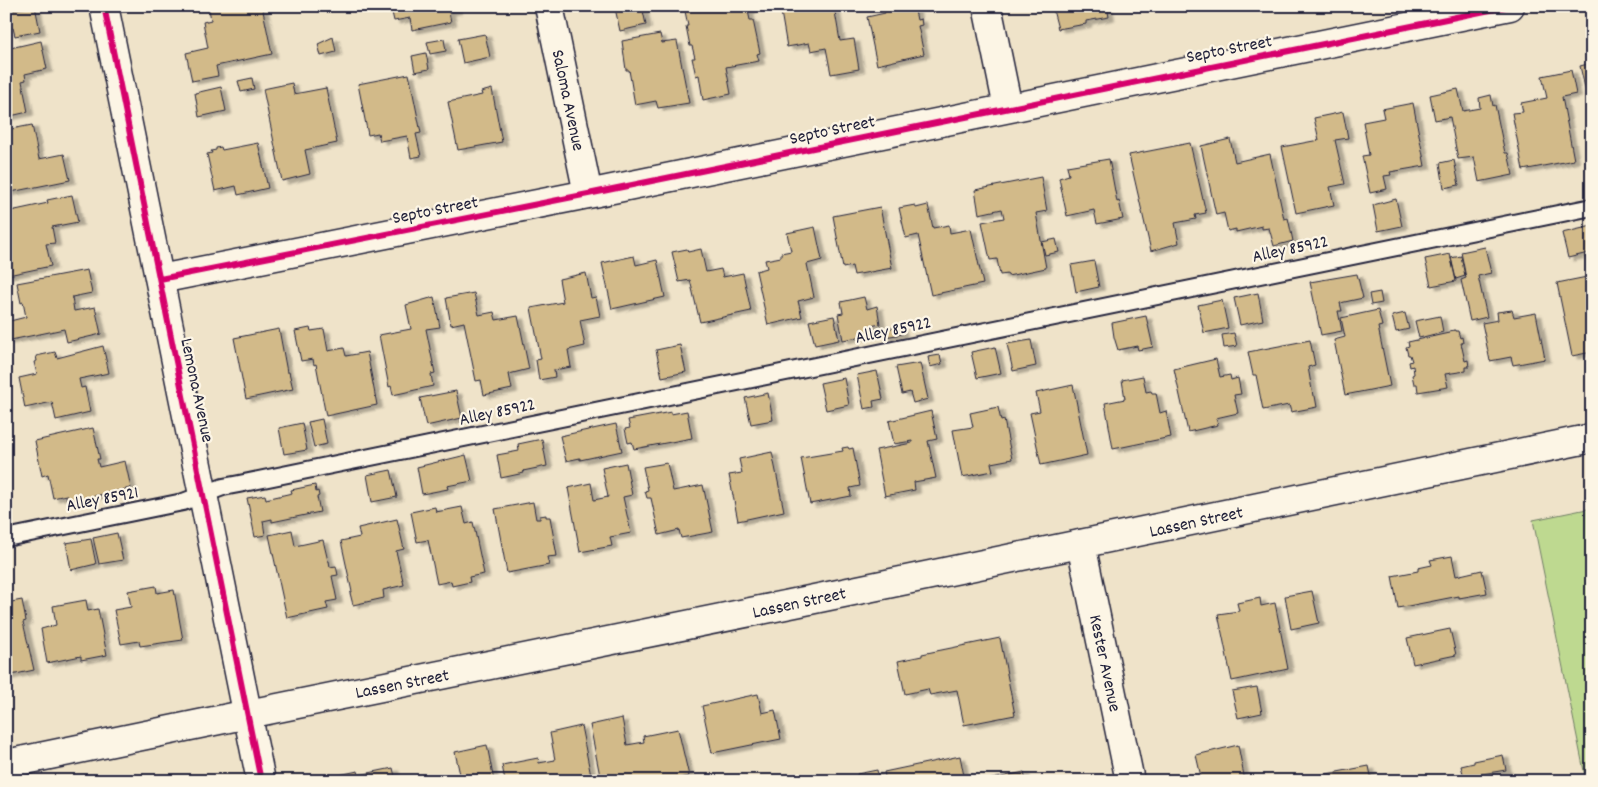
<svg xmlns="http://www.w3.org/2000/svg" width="1598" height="787" font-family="Dekko,sans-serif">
	<defs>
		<filter id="shadow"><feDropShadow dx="5.5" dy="3" stdDeviation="1" flood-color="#0004"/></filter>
	</defs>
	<rect width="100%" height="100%" fill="#efe3c9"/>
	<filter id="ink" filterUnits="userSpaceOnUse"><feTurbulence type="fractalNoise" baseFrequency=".02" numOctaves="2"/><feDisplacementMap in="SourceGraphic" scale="10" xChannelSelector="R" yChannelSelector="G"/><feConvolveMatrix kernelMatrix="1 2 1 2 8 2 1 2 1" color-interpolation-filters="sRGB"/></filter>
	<g filter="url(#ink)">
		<!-- green -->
		<path fill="#bed990" stroke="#707e66" d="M1592,508V781H1586L1533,520Z"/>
		<!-- building -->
		<path fill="#d2ba89" stroke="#22223b" filter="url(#shadow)" d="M6,6H11L12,10L35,6L40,31L15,36L13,28L6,29Z
			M224,6H262L272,54L216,66L218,76L192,81L186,53L208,48L203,22L211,20L209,9Z
			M376,6H456L457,10L449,12L451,22L412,30L410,18L394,21L391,8L377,10Z
			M622,6H642L646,25L620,31L615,8Z
			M684,6H750L751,10L748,11L750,20H753L760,53L757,54L759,61L726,67L731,94L703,100L699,75L696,76L692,58H695L692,46H690L686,26H688Z
			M780,6H834L840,41L854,39L859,69L831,74L826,48L811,51L809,43L787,47Z
			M883,6H914L917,20L921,19L922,25L918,26L924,54L877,65L867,17L885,13Z
			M1052,6H1107L1109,17L1086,21V24L1058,29Z
			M485,34L490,57L463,63L458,39Z
			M660,34L662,43L677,41L689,103L658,108L656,101L635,105L629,70H626L622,41Z
			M333,37L336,52L321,56L318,44Z
			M444,39L446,51L430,54L427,42Z
			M41,41L47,69L25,74L26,80L22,81L28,112L6,117V49Z
			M426,53L429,69L415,72L412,56Z
			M1592,63V91L1586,92L1580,66Z
			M1571,70L1576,94L1562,97L1574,160L1523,170L1512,113L1523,112L1521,103L1547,98L1542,76Z
			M409,74L421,133L416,134L421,156L411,158L407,136L380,141L378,133L368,135L358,84Z
			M252,78L254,89L241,92L238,81Z
			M292,83L294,94L326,88L337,143L305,150L310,174L282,181L263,89Z
			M221,87L226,111L199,117L195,93Z
			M492,89L502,142L458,150L448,102L482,95L481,92Z
			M1458,89L1463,111L1480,108L1479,98L1491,95L1493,106L1495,105L1505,153H1508L1513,175L1479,182L1474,157L1458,159L1450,117L1435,120L1430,95Z
			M1413,103L1425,166L1390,172L1391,175L1384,176L1387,189L1370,193L1362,156L1369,155L1363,122L1384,118L1382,109Z
			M1343,112L1348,138L1335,140L1345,184L1330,187L1334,205L1296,213L1282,147L1319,140L1314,118Z
			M32,125L39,159L64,154L70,180L6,193V130Z
			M1230,139L1235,162L1270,154L1284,219L1288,218L1293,241L1274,246L1269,228L1262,229V226L1236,232V229L1228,231L1224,213L1216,215L1201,146Z
			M258,143L268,188L238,195L236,186L215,191L207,154L212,153L211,151L216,150V148L221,147L222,150Z
			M1190,143L1206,213L1195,215L1196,219L1175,223L1179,243L1151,251L1129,155Z
			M1109,159L1117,202L1119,201L1123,219L1097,224L1094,210L1067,216L1059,178L1069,175L1067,166Z
			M1454,160L1459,185L1444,188L1440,163Z
			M1041,177L1047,211L1036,213L1046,268L1008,276V274L1000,275L997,259L990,260L982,222L1004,218L1002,209L979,214L975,190Z
			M72,195L78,222L52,227L55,243L46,244L51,266L8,275L6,274V247L11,246L8,231H6V212L48,203L47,200Z
			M1396,199L1402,226L1378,231L1373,205Z
			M915,205L916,208L928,205L933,228L949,225L950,233L971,229L983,284L931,295L918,235L906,238L899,208Z
			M880,207L892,268L854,275L852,266L843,268L833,216Z
			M1592,226V252L1568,258L1562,233Z
			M815,227L822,260L807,264L814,297L798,301L802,317L768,325L756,271L767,268L765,260L781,257V253L791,251L787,233Z
			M1056,239L1059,252L1045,255L1042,242Z
			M1485,247L1491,273L1478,276L1487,317L1470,321L1461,280L1466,278L1461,252Z
			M687,249L688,252L701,249L706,272L721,269L723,277L743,273L751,311L700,322L690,280L679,282L672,252Z
			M1450,254L1456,281L1431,286L1425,259Z
			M634,256L636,265L657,260L665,297L612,309L602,263Z
			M1461,256L1465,276L1456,279L1451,258Z
			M1094,261L1099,287L1076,292L1071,265Z
			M87,270L92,293L72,297L74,311L95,307L101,334L67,342L64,329L6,341V322L26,317L23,302L21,303L17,283Z
			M586,273L591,298L596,297L600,316L580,320L585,346L568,350L571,367L554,370L555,377L539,380L536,360L541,359L531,308L563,302L559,279Z
			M1357,274L1363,298L1340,303L1342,311H1338L1342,331L1321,335L1310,282Z
			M1592,276V352L1572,356L1557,283Z
			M1380,292L1382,303L1371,305L1369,294Z
			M474,293L479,315L494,312L496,320L518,316L529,369L509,374L512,389L484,395L481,380L476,381L464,322L451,325L446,298Z
			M1258,293L1263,320L1240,325L1234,298Z
			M434,297L440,327L426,329L435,373L431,374L433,386L393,395L391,386L389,387L379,335L411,329L406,305Z
			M864,297L867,309L877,306L880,324L871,326L873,334L843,340L838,314L843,313L841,302Z
			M1222,300L1228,328L1204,333L1198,305Z
			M1378,310L1382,326L1378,327L1390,386L1345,395L1334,340L1345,337L1341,318Z
			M1512,310L1514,317L1536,313L1545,359L1513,365L1511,357L1490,361L1482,323L1498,320L1497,312Z
			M1405,313L1409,329L1396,332L1392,316Z
			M834,316L839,340L815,345L809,321Z
			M1146,316L1153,347L1138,350L1137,346L1118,350L1114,337L1112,323Z
			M1440,316L1443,332L1419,338L1415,321Z
			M900,326L902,334L885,337L883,330Z
			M310,328L311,331L324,329L328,351L344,348L346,356L367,352L377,405L326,416L316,364L314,365L313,359L301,361L295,331Z
			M279,329L287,372H289L293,389L246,399L234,338Z
			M1455,330V331H1458L1460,338L1462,337L1463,343H1461L1465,361L1468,360L1469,367H1466V371L1445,374L1448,387L1418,392L1417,384H1414L1412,375L1414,374L1413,366L1410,367L1409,362L1412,361L1410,355H1408L1406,347L1409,346L1408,342L1449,333V331Z
			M1234,333L1237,346L1224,348L1222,335Z
			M1031,340L1036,366L1013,371L1007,344Z
			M1310,340L1315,365L1308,367L1313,396H1315L1317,407L1291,412L1289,405L1263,410L1256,375H1253L1248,352Z
			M680,345L686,372L662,377L656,350Z
			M103,346L109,373L79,379L81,388L85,387L90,412L56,420L52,402L25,408L19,378L37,374L34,362L37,361L36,356L55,352L57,358Z
			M995,347L1001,373L977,378L971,352Z
			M940,355L942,364L930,367L928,357Z
			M1216,359L1220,377L1230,375L1231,380L1238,378L1241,394L1234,395L1238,413L1216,418L1218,425L1188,432L1174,369Z
			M920,363L928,399L913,403L910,392L902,394L896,367Z
			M877,371L883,399L873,401L874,407L864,409L857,375Z
			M1143,376L1146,392L1151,391L1152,393H1156L1160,413L1166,411L1171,437L1113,449L1105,403L1125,399L1122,380Z
			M844,378L849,405L826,410L820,383Z
			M1073,385L1087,455L1041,465L1030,413L1040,411L1036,393Z
			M456,391L462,418L426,426L420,398Z
			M768,393L773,420L751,424L745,398Z
			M998,407L1001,421L1004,420L1012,459L991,463L993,471L962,477L953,430L973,427L970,413Z
			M687,411L692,438L634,449L632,442L628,443L625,429L630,428L628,420L671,412V414Z
			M931,411L937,439L928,441L936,478L914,482L915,490L885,496L876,450L912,443V441L894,444L889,421Z
			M322,419L327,444L314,447L308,422Z
			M302,423L307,450L284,454L279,428Z
			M616,424L622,451L580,460V458L566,461L560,436Z
			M93,428L100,459H97L99,467L125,461L131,488L68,502L66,495L53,498L48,474L42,476L35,441Z
			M542,439L547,466L523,471L524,473L501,478L497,455L519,451L518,444Z
			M848,447L849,449L853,448L860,486L850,488L851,496L810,504L801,458L843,451L842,448Z
			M772,452L784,511L738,521L729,475L742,473L739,459Z
			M466,455L472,481L447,486L448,489L422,494L417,467Z
			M626,463L632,495L623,497L631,533L610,537L612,546L580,552L568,488L591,483L594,500L608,497L602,468Z
			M667,463L673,491L703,485L713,532L681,538L679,530L659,535L651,498H647L645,491L648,490L643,467Z
			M391,470L397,497L372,502L367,475Z
			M315,485L316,492L318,491L319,496L317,497L320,512L272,522V519L263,521L265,535L255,537L247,498L265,495L266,499L292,493L291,490Z
			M533,502L536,519H540V516L546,515V517H550L557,556L547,557L549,565L507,573L495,509Z
			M435,507L436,512L462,507L466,524L473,522L484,574L469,577L470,582L452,586L451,581L437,584L428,540L417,542L411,512Z
			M397,519L404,549L396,551L404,585L383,590L384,598L353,605L350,593L352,592L341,541L360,537L358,528Z
			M292,530L295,546L323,540L328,561H329L330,567L336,566L338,575L332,576L337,600L326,602L328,609L287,618L269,535Z
			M117,533L123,560L99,564L93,538Z
			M91,539L96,564L71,570L66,543Z
			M1452,556L1456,576L1482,570L1487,593L1459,598V596L1398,608L1392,576L1418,571V568L1432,565L1430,560Z
			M156,586L157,593L174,590L183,640L140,646L139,641L121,644L114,610L131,607L128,591Z
			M1312,591L1319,623L1291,629L1285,596Z
			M1260,598L1261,606L1275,603L1288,669L1232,681L1218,614L1239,611L1237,603Z
			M22,600L26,621L23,622L34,670L7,676L6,603Z
			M86,600L88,611L98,609L107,655L81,660V656L47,663L41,629L56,625L53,606Z
			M1450,629L1456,655L1413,664L1407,638Z
			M1000,638L1015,715L964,725L957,690L930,695L928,689L905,694L898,661L922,656V654Z
			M1257,687L1262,713L1238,718L1232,691Z
			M758,694L762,713L775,710L781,739L712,753L702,706Z
			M622,718L627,745L644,742L643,736L678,729L689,776L664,781H601L590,725Z
			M581,726L592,781H505L502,765L538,758L539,763L555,760L550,733Z
			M487,745L494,781H452L461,779L455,752Z
			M1238,745L1245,781H1202L1196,755Z
			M1503,755L1506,770L1464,777L1461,766L1474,763V761Z
			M960,756L965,781H886L884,772Z
			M1369,766L1372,781H1301L1300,779Z
			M393,768L396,781H310L358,771L359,775Z
			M877,770L879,781H858L857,774Z
			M1024,772L1026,781H983Z"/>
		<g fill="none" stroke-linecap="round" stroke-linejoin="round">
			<!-- service casing -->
			<g stroke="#22223b" stroke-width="20">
				<path id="service" d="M6,538L183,502L223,487L239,484L1592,207"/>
			</g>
			<!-- minor casing -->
			<g stroke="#22223b" stroke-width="31">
				<path id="minor" d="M104,6L261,781
					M549,6L588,194
					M987,6L1008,108
					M160,279L588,194L1510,6
					M1081,544L1130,781"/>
			</g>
			<!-- secondary casing -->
			<g stroke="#22223b" stroke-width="31">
				<path id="secondary" d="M6,764L248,714L795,603L1592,438"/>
			</g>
			<!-- service -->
			<use href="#service" stroke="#fcf5e5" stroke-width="16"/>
			<!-- minor -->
			<use href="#minor" stroke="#fcf5e5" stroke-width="28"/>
			<!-- secondary -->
			<use href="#secondary" stroke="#fcf5e5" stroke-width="28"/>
			<!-- cycleway casing -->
			<g stroke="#fcf5e5" stroke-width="9">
				<path id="cycleway" d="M104,6L261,781
					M160,279L588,194L1510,6"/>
			</g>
			<!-- cycleway -->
			<use href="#cycleway" stroke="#d6006c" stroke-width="6"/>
		</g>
	</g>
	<g text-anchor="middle" stroke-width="4.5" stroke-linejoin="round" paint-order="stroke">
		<!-- street labels -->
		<g font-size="18" fill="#22223b" stroke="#fcf5e5">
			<text transform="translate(1229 48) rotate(-11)" y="6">Septo Street</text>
			<text transform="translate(569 100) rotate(78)" y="6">Saloma Avenue</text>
			<text transform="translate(832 129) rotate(-12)" y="6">Septo Street</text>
			<text transform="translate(435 209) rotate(-11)" y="6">Septo Street</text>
			<text transform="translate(1290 248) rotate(-12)" y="6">Alley 85922</text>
			<text transform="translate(893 329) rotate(-12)" y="6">Alley 85922</text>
			<text transform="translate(198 390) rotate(78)" y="6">Lemona Avenue</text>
			<text transform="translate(497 411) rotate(-12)" y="6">Alley 85922</text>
			<text transform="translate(102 498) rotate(-11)" y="6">Alley 85921</text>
			<text transform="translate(1196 521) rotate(-12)" y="6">Lassen Street</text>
			<text transform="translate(799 602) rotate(-12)" y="6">Lassen Street</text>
			<text transform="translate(1106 663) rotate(78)" y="6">Kester Avenue</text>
			<text transform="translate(402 683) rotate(-11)" y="6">Lassen Street</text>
		</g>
	</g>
	<!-- margin -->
	<rect width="1598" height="787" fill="none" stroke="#fcf5e5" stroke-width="25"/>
	<rect x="12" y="12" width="1573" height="762" fill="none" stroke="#22223b" stroke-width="2" filter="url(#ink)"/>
</svg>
